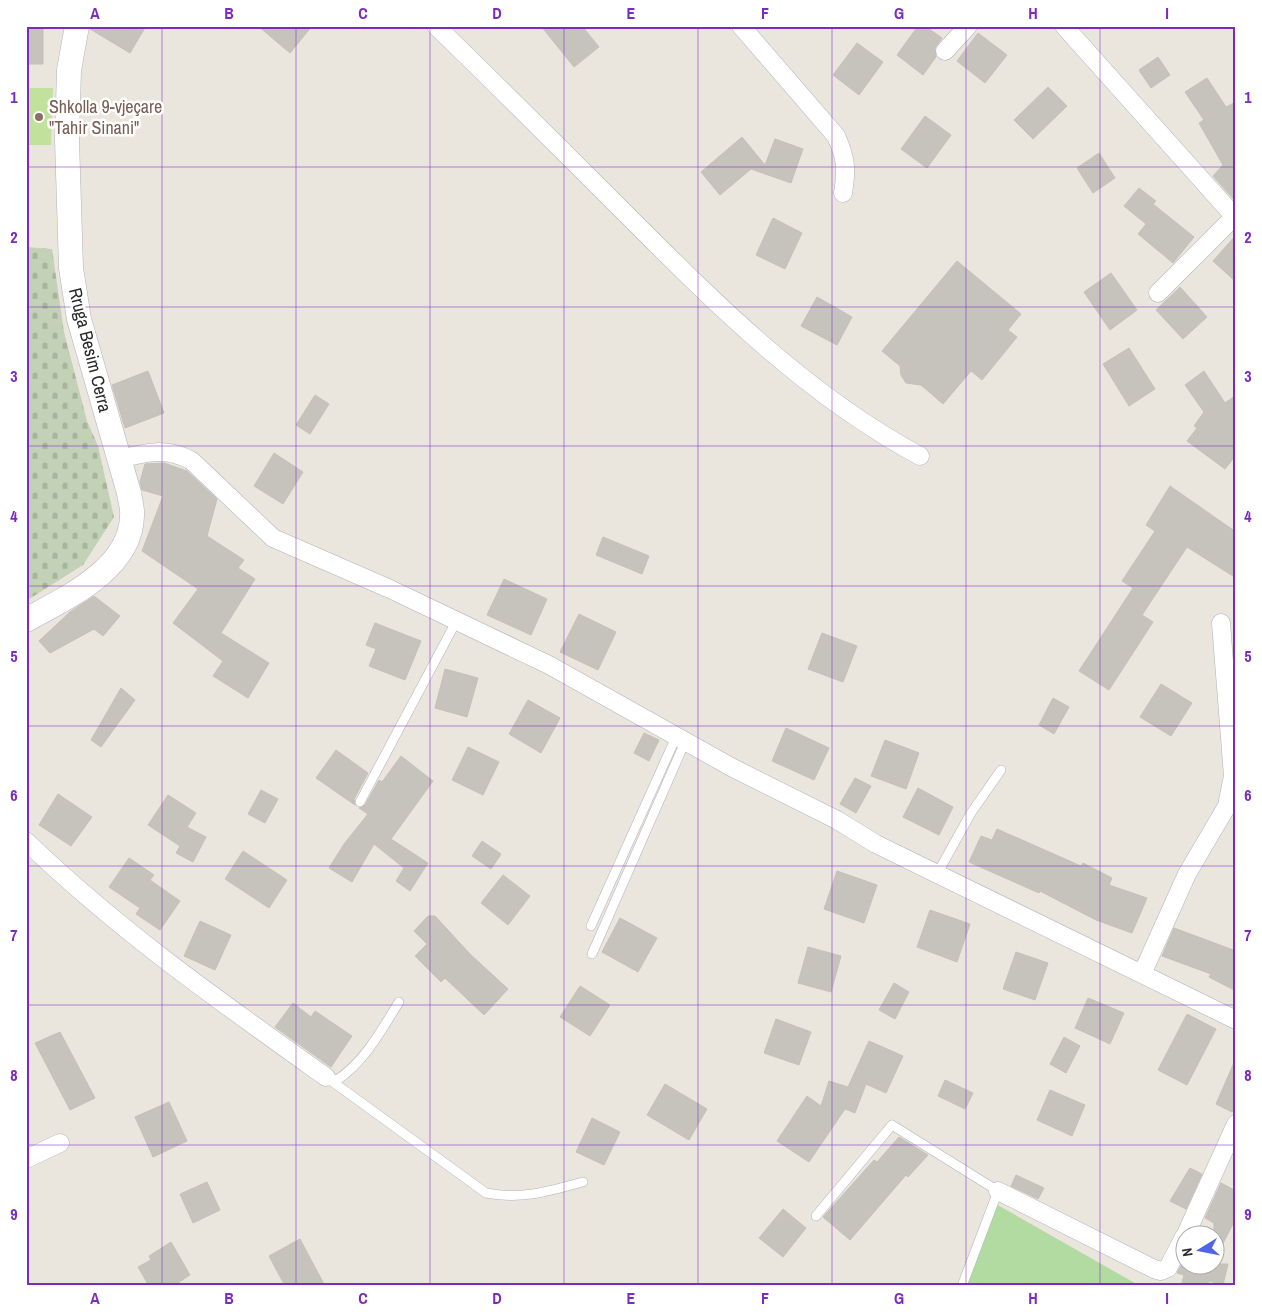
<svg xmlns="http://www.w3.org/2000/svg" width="1262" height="1312" font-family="'Archivo Narrow',sans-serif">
	<defs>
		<pattern id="cemetery-stones" width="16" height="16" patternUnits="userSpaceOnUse" patternTransform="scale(1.25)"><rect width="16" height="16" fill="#c3d2b6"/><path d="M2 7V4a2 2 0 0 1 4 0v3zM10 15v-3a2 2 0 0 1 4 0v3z" fill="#a8b49d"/></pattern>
	</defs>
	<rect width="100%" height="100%" fill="#eae5dd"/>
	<!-- grass -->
	<path fill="#b1dba0" d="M996,1204L1140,1286H963Z"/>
	<!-- cemetery -->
	<path fill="url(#cemetery-stones)" d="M26,247L52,249L64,332L87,421L98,446L114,517L83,565L26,601Z"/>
	<!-- pitch -->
	<path fill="#c1e19c" d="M26,88H53L51,145H26Z"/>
	<!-- building -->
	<path fill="#c6c3bc" stroke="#c6c1b7" d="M26,26H43V64H26Z
		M90,26H146L130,53L90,29Z
		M258,26H312L290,53Z
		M541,26H582L599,47L574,67Z
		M918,26H925L942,38L935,48L936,57L923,75L897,55Z
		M978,33L1007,55L985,83L957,61Z
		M857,43L883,62L859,95L833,75Z
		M1158,57L1170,75L1151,88L1139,70Z
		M1207,78L1226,107L1236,102V202L1213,176L1223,165L1199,123L1204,120L1185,92Z
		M1048,87L1067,106L1033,139L1014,120Z
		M925,116L951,135L927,168L901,149Z
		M742,137L765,165L775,139L803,149L791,183L751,169L720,195L701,172Z
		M1099,153L1115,178L1093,193L1077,168Z
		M1139,188L1156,201L1153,204L1194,237L1173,263L1138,234L1146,224L1124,206Z
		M773,218L802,233L785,269L756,255Z
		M1236,235V282L1213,261Z
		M957,261L1021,314L1008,330L1017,337L982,380L971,371L943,404L921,385L906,383L901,375L900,366L882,351Z
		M1111,273L1137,310L1110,330L1084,292Z
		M1180,287L1207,317L1183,339L1156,310Z
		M817,297L852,317L837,345L801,326Z
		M1129,348L1155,389L1129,406L1103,364Z
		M148,371L164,413L125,428L112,385Z
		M1204,371L1225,403L1236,395V455L1225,469L1187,441L1197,428L1194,426L1204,412L1185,385Z
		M315,395L329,404L310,434L296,425Z
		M274,453L303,472L283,504L254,486Z
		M164,463L187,471L217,499L207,536L244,560L238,568L255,579L221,633L269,663L248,698L213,676L223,661L173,623L198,589L142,551L163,496L142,490L140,482L145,464Z
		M1170,486L1236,532V578L1187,547L1142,615L1153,622L1109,690L1079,671L1133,588L1122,581L1155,531L1146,525Z
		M603,537L649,556L642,574L596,555Z
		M504,579L547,599L531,635L487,615Z
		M94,596L120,616L103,636L94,629L50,653L39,641L70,612Z
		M579,614L616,632L598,670L560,652Z
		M375,623L421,641L405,680L369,666L376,649L366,645Z
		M822,633L857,646L843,682L808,669Z
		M445,669L478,678L467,717L435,708Z
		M1161,684L1192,703L1171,736L1140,717Z
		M121,688L135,700L101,747L91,740Z
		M1053,698L1069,707L1054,734L1039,725Z
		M528,700L560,718L541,753L509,734Z
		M786,728L829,748L814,780L772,761Z
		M644,733L659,740L649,761L634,753Z
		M885,740L919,753L906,789L871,776Z
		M468,747L499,762L483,795L452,780Z
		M336,750L368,773L354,799L355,805L316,778Z
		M401,756L433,781L391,839L428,863L410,891L396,881L404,868L374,844L352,882L329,868L344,844L368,814L359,808L365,805L379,780L382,782Z
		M855,778L871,786L856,813L840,804Z
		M918,788L953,807L939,835L903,817Z
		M261,790L278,799L265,823L248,814Z
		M58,794L92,817L71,846L39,825Z
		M168,795L196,813L187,827L206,837L193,862L176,853L180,846L148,825Z
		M997,829L1081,866L1083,863L1112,878L1109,885L1147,898L1132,933L1096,920L1040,891L1039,893L969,862L981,836L992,840Z
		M482,841L501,854L491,869L472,856Z
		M243,851L287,880L269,908L225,879Z
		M129,858L154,875L150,880L180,901L160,930L136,914L140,908L109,887Z
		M837,871L877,885L864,923L824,909Z
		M503,875L530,896L508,925L481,903Z
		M930,910L970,924L957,962L917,947Z
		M428,916H435L470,954L508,989L484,1015L445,978L441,982L415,956L427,944L414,931Z
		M620,918L657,938L638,972L602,952Z
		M200,921L231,935L215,970L184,956Z
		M1174,928L1236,951V991L1209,977L1211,974L1162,956Z
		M808,947L841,956L831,992L798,983Z
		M1016,952L1048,963L1035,1000L1003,989Z
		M894,983L909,992L895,1019L879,1010Z
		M580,986L610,1005L590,1036L560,1017Z
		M1088,998L1124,1013L1110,1044L1075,1028Z
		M293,1003L311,1017L315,1011L352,1036L331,1067L275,1027Z
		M1187,1014L1216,1029L1187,1085L1158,1070Z
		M776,1019L811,1032L799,1065L764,1053Z
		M60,1032L95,1098L70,1110L35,1043Z
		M1064,1037L1080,1046L1066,1073L1050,1064Z
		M869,1041L903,1056L886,1093L866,1084L855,1113L845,1109L809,1162L777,1141L807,1096L821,1106L829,1081L848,1087Z
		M1236,1058V1102L1232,1112L1216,1104Z
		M945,1080L973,1093L965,1109L938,1096Z
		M665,1084L707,1109L689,1140L647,1115Z
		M1050,1090L1085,1105L1072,1136L1037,1120Z
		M169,1102L187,1141L153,1157L135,1117Z
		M592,1118L620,1132L604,1165L576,1152Z
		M899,1137L928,1155L908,1177L906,1175L850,1240L823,1217L874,1160L877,1162Z
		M1190,1168L1202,1174L1186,1209L1170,1201Z
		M1016,1175L1044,1188L1038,1199L1011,1186Z
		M207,1182L220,1210L193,1223L180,1194Z
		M1221,1183L1236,1191V1218L1214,1261V1223L1205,1218Z
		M783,1209L806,1228L783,1257L759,1238Z
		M300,1239L325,1286H285L269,1256Z
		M171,1242L190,1275L173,1286H149L138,1267L151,1260L149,1256Z
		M1182,1264H1228L1223,1285L1209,1281L1208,1286H1181L1184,1275L1177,1273Z"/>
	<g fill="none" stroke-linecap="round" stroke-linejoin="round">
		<!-- lane casing -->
		<g stroke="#b1b3bc" stroke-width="10">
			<path id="lane" d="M360,802L457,620
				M937,874L971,813L1001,770
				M591,926L676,737
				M592,954L685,742
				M326,1077L486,1193C522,1200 549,1191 583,1182
				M328,1078L337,1080C365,1061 381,1031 399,1002
				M816,1216L892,1125L998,1191L962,1286"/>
		</g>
		<!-- street casing -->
		<g stroke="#b1b3bc" stroke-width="19">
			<path id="street" d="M436,26C501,89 565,153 629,217C718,306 808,396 920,456
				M741,26L836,136C846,158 847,169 843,193
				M1064,26L1234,216
				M945,51L968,26
				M1158,293L1236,215
				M120,459C147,452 167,447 192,461L273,538L390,589L549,665L733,768L837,820L876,844L1236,1020
				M26,841C118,930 222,1003 326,1077
				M1142,974L1187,874L1227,806L1233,776L1221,623
				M26,1159L60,1143
				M998,1191L1154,1269L1161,1271L1168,1268L1184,1237
				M1186,1234L1236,1124"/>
		</g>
		<!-- secondary casing -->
		<g stroke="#b1b3bc" stroke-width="25">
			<path id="secondary" d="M26,620C66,598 131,569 132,516C133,509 130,500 129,493L79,319L71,268L67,140L69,70L77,26"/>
		</g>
		<!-- lane -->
		<use href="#lane" stroke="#fff" stroke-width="9"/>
		<!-- street -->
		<use href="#street" stroke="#fff" stroke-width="18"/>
		<!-- secondary -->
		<use href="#secondary" stroke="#fff" stroke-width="24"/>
	</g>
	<!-- grid -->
	<path fill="none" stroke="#7b2cbf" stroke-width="1" stroke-opacity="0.55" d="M162,26V1286M296,26V1286M430,26V1286M564,26V1286M698,26V1286M832,26V1286M966,26V1286M1100,26V1286M26,167H1236M26,307H1236M26,446H1236M26,586H1236M26,726H1236M26,866H1236M26,1005H1236M26,1145H1236"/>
	<!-- markers -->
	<circle fill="#8d6e63" stroke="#fff" stroke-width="2" cx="39" cy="117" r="5"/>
	<g text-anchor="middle" stroke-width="5" stroke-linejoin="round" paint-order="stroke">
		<!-- education labels -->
		<g font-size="18" fill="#785e54" stroke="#fff" text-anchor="start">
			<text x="49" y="113">Shkolla 9-vjeçare<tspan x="49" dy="21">"Tahir Sinani"</tspan></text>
		</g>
		<!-- street labels -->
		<g font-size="18" fill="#2a2a2a" stroke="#fff">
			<text transform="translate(90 350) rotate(76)" y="6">Rruga Besim Cerra</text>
		</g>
	</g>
	<!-- border -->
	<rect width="1262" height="1312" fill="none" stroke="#ffffff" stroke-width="55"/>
	<!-- north arrow -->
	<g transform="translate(1200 1250) rotate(260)"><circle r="24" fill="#ffffff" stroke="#aaaaaa"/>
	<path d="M0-4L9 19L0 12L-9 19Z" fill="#4f65e6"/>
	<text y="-8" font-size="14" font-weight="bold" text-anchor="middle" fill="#2a2a2a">N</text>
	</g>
	<rect x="28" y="28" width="1206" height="1256" fill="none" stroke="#7b2cbf" stroke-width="2"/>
	<g font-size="16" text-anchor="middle" font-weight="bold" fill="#7b2cbf">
		<text x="95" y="19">A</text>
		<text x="229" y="19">B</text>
		<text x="363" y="19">C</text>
		<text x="497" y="19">D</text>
		<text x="631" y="19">E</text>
		<text x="765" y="19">F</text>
		<text x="899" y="19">G</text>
		<text x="1033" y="19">H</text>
		<text x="1167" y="19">I</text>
		<text x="14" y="103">1</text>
		<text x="1248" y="103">1</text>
		<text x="14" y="243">2</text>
		<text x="1248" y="243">2</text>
		<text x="14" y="382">3</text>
		<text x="1248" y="382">3</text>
		<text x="14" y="522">4</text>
		<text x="1248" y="522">4</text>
		<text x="14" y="662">5</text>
		<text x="1248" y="662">5</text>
		<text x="14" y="801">6</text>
		<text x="1248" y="801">6</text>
		<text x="14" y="941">7</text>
		<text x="1248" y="941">7</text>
		<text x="14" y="1081">8</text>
		<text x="1248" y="1081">8</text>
		<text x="14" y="1220">9</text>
		<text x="1248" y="1220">9</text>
		<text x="95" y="1304">A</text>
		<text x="229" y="1304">B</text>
		<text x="363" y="1304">C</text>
		<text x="497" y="1304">D</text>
		<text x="631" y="1304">E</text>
		<text x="765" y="1304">F</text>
		<text x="899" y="1304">G</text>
		<text x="1033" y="1304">H</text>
		<text x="1167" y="1304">I</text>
	</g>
</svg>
